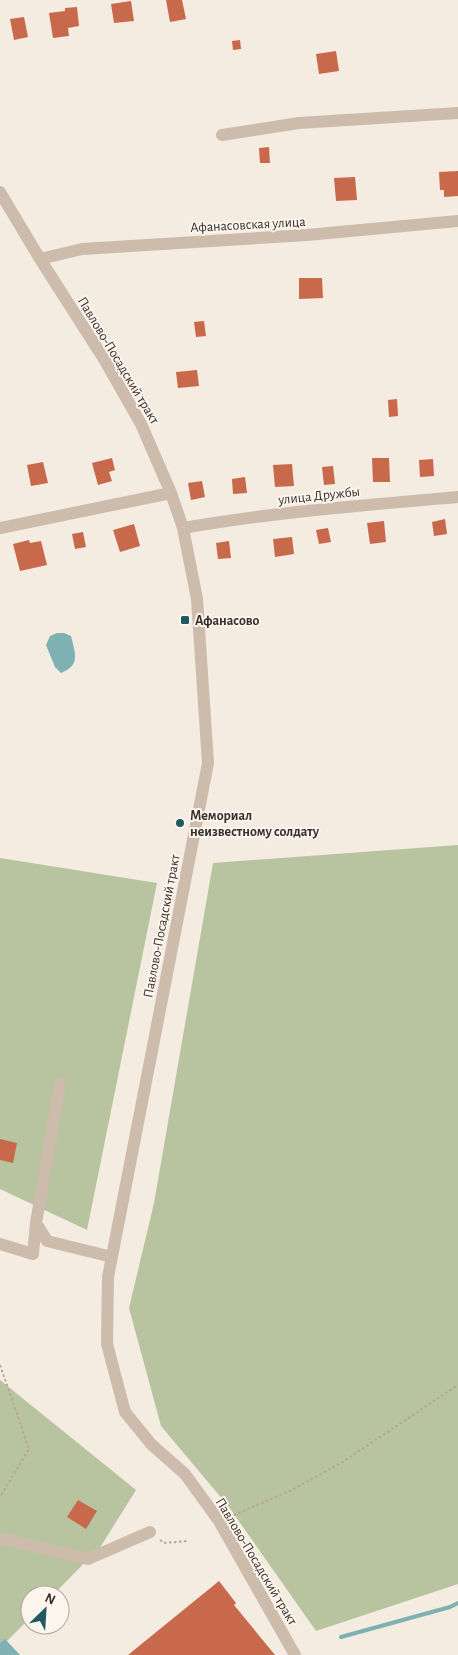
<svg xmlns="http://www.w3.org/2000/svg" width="458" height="1655" font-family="'Alegreya Sans',sans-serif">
	<rect width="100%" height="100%" fill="#f4ebe1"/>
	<!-- green -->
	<path fill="#b8c4a0" d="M458,845V1584L316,1631L229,1507L161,1426L129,1308L154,1203L213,863Z
		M0,858L157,883L87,1230L0,1189Z
		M0,1380L136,1490L101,1546L53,1595H30V1618L0,1648Z"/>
	<!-- water -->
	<path fill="#7fb0b2" d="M57,633H64L71,636C75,653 81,665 61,673L55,667L46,645L50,636Z
		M5,1639L20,1655H0V1643Z"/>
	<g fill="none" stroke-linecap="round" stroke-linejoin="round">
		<!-- stream -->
		<path stroke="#7fb0b2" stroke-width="4" d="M341,1637L450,1607L458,1603"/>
	</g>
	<!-- building -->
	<path fill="#c8694b" d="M166,0H182L186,19L170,22Z
		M131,1L134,21L114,23L111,4Z
		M77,7L79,26L68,28L69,36L53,38L49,13L65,11V8Z
		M24,17L28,37L14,40L10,19Z
		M240,40L241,49L233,50L232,41Z
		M336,51L339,71L319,74L316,54Z
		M269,147L270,163H260L259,148Z
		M458,171V196L444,197V190H440L439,172Z
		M355,177L357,200L336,201L334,178Z
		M299,278H322L323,298L299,299Z
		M204,321L206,336L196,337L194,322Z
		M197,370L199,386L178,388L176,372Z
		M397,399L398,416L389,417L388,400Z
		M112,458L115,470L109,472L112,481L98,485L92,463Z
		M372,458H389L390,482H373Z
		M433,459L434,476L420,477L419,460Z
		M43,462L48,483L31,486L27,465Z
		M292,464L294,486L275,487L273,465Z
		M333,466L335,484L324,485L322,467Z
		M245,477L247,493L233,494L232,479Z
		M202,481L205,497L191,500L188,483Z
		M445,519L447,534L434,536L432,522Z
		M384,521L386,542L370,544L367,523Z
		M134,524L140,546L120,552L113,530Z
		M328,528L331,542L319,544L316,530Z
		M83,532L86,547L75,549L72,534Z
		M292,537L294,554L275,557L273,539Z
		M29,540L30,543L41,541L47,565L20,571L13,544Z
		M229,541L231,558L218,559L216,543Z
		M0,1139L17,1143L13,1163L0,1160Z
		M78,1500L97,1511L86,1529L67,1517Z
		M219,1581L236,1603L234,1605L275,1655H128Z"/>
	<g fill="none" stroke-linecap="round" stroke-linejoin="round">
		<!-- path -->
		<path stroke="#b9a596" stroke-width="2" stroke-dasharray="2.5 2.5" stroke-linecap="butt" d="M0,1365L29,1449L0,1497
			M229,1517L292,1490L341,1463L458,1385
			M160,1540L164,1543L187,1541"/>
		<!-- minor -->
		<path stroke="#cdbbac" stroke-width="12" d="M222,135L299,123L458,113
			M0,192L40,259L104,359L141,424L171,493L183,528L197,599L208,763L108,1277L107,1344L125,1412L151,1444L185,1474L219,1521L295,1655
			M40,259L82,249L307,235L458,221
			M0,528L171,493
			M183,528C274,512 366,505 458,497
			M60,1084L36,1223L47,1241L112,1257
			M0,1244L33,1254L36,1223
			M0,1538L88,1559L150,1532"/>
	</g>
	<!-- markers -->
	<g fill="#1f5a5e" stroke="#fbf5ee" stroke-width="2">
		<rect x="180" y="615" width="10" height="10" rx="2.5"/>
		<circle cx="180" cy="823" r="5"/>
	</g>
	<g text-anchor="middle" stroke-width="4" stroke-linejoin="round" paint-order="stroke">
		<!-- street labels -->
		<g font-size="14" fill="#3b302b" stroke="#fbf5ee">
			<text transform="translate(248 224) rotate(-3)" y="5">Афанасовская улица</text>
			<text transform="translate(119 360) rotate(59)" y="5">Павлово-Посадский тракт</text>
			<text transform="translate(319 495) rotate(-6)" y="5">улица Дружбы</text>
			<text transform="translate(161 926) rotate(-79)" y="5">Павлово-Посадский тракт</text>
			<text transform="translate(257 1561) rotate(59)" y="5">Павлово-Посадский тракт</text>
		</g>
		<!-- poi labels -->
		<g font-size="14" font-weight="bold" fill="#3b302b" stroke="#fbf5ee" text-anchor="start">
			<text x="195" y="625">Афанасово</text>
			<text x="190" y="820">Мемориал<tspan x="190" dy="16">неизвестному солдату</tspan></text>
		</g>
	</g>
	<!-- north arrow -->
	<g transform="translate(45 1610) rotate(25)"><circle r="24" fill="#fbf5ee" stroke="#aea6a0"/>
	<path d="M0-4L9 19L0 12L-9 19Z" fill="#1f5a5e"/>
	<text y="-8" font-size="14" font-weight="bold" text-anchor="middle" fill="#3b302b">N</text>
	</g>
</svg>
